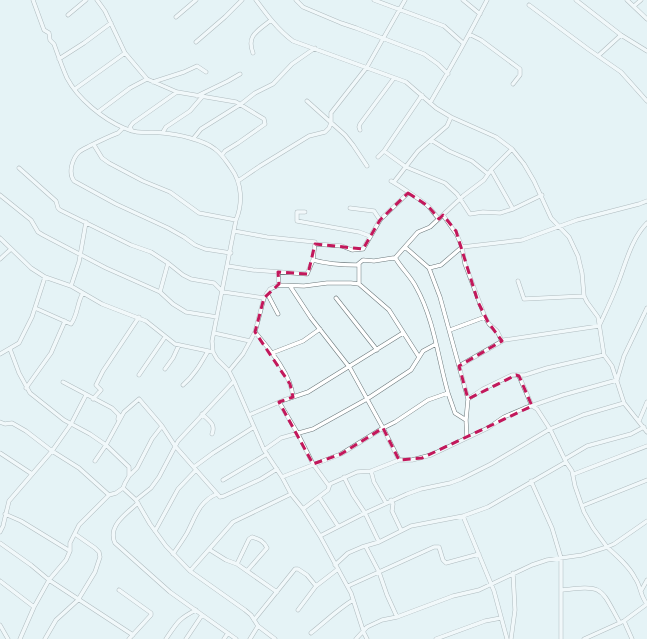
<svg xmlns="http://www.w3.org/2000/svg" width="647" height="639" font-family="'Libre Baskerville',serif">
	<rect width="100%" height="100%" fill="#e5f3f6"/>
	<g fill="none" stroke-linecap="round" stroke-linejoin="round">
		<!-- street casing -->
		<g stroke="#6e7a7d" stroke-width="4.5">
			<path id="street" d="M33,0L44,30L49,33L50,40L54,44C58,55 62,67 67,78C78,99 103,119 124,128C139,135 148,131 163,133C177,134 204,140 215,149C222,154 226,161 231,168C242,183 243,203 236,220L212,341L213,352L217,359L229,371L234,381L264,450L282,477L291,494L303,509L320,536L351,593L364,633L367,639
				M97,0L105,11L125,53L147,79L177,92L236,102L264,119L265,124L238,143L225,151L222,155
				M256,0C267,15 278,30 293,41L406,82L436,108L451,117L496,137L512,149L524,164L534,181L551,218L569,237L578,256L582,273L584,296L587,302L598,317L604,355L612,366L624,403L647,432
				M296,0L303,7L341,23L356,28L424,54L438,64L448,74
				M374,0L444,26L463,43
				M463,0L480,14
				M576,0L621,35L647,51
				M627,0L647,19
				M529,5L588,49L621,72L647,101
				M634,6L641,0
				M68,15L86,0
				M176,17L196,0
				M469,34L481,40L520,69V75L513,84
				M196,42L225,17L242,0
				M253,53C246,35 258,31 271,20
				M598,56L621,35
				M59,59L84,43L111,23
				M153,82L184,72L197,66L206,72
				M75,89L125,53
				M197,96L228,81L240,74
				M307,101L345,135L353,145L367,166
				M430,103C450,69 469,35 487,0
				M98,112L130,88L147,79
				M123,128L118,133C112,135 82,149 79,152C72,159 68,173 74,181L116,204L168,228L184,237L195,245L205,249L231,253
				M360,130L359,127L360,124L394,78
				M132,131L130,127L133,123L177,92
				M163,132L166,127L190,111L202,97
				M193,139L201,129L241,104L255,93L273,84L292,64L315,48
				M431,140L449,151L472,161L488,174
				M94,145L102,158L109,163L143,181L170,192L199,213L236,220
				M384,151L406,167L445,183L457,194L470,214L483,212L500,213L513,209L542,195
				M378,157L384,151L422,95
				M19,168L56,201L58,208L60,210L131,245L151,252L168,263L183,275L191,279L214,283L223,292L264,298
				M491,170L513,209
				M238,181L260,166L309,136L325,132L329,128L331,123V113L367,67L405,0
				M391,181C394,182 425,203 428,206C432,210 435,215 439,219
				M394,182L418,151L447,126L451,117
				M0,195L31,220L38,232L43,235L106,268L160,292L173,304L186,312L217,317
				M350,208L374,211L380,220
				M305,212H297V221L359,232L370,236
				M443,215L457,235L462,247L465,264L485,317L489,324L497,331L502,341
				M0,238L31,268L45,277L71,286L102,304L146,321L175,344L213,352
				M315,244L342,246L352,250L363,249L380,220L408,193
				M405,247L429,268L440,297L468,399L466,420L467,438
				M395,258L418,232L430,227L463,196L484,180L491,170L512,149
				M0,259L11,249
				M359,264V284
				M228,266L253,270L307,274L313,260L315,242L267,237L234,231
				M429,268L441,265L462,247L522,240L577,220L639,204L647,201
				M278,272L279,285
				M518,281L524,299L584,296
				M71,286L79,262L86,222
				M290,286L311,318L350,368L383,428L399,460
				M160,292L168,263
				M267,293L278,314
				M336,298L377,350
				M35,308L71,324C78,315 77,302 83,293
				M450,330L485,317
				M255,332C270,350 291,374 293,397
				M214,333L250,341
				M272,353L303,341L320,329
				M0,354L19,343L32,317L45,277
				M459,366L504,340L599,326C605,313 611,301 616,288C625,267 630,240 647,223
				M165,369L173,358L179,345
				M229,371L243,354L255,332L264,298L270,289L279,285L304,286L327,283H351L359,284L389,310L419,357
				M139,375L165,337
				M519,376L532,406L537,409L550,429L566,462L572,471L575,486L584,512L593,528L607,547L614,544L647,521
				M63,382L112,408L119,415L118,419
				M183,385C194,376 201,363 208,351
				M26,388L51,353L65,321
				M448,393L455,413L466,420
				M93,399L101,390L96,385L103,371L139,317
				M468,399L483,389L512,375H525L547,368L604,355
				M279,402L298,434L313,464L329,486
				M202,414C209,421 216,424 212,434
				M249,415L284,400L308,392L403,333
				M639,421L647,402
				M0,422L5,424L12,423L26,431L52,451L79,468L109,495L116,493L123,488L125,483L129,476V467L106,445L90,434L64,420L30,393L19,373L10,349
				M264,450L281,438L313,429L367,399L411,370L423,351L436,344
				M0,453L32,474
				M565,459L587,446L631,434L644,427
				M95,461L106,445L124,412L139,399L162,426L175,446L220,497L224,496L261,479L277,469
				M194,467L213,453L254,427
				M371,471L374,482L386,503
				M574,474L647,446
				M130,475L137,468L152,439L162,426
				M282,477L341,454L383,428L395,422L428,400L448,393C438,358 434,319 416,287C411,277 402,269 396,259L393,258L374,261L363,260L357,265C342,265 327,264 313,260
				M344,477L353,495L365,513L379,542
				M223,480L267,454
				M531,481L552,528L561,558V639
				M123,488L136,500L150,524L166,546L190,571L245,610L251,615L258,626L275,639
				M319,497L338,526
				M136,500L151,488L159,477L178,441L234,381
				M391,500L393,504L392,511L401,530
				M138,503C127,513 107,526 115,543L170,592L236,639
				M582,506L647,480
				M303,509L328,490L330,484L357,472L371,471L399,460H412L431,455L488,428L504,417L525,408L563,395L617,380L624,356L647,308
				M5,514L21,521L70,551
				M463,516L494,591L507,639
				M155,531L178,489L196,470
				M0,532L3,526L9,501L52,451L71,424L86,395
				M320,536L365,513L407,494L421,489L450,483L461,479L491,464L550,429L583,415L624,403
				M0,543L31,565L49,580L133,635
				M366,547L379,572L387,595L397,617
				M210,550L226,560L237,564L277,592
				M173,554C178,547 183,540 187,533C195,518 199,501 217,494
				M237,564L249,539L252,537C259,539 264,541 267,548L247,571
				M335,565L348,553L362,547L379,542L411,526L463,516L488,507L566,462
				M190,571L233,522L291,494
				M0,581L34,607
				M348,586L434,547H439L443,560L446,563L479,554
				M119,590L151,613V615L129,639
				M562,590C604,585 600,587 620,623
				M641,591L647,580
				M298,610L316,586L338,569
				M254,620L295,569H298L307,575L316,586
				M624,621L632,639
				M0,625L8,639
				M311,633C325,622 338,609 353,600
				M20,639L34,607L49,580L66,560L70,551V543L79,525L109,495
				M45,639L56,620L78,600L95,572L100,557L99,552L95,548L75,534
				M166,639C177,623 178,619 196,610
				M186,639L202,615
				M224,639L228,633
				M250,639L258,626
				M356,639L367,627L382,620L397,617L453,596L479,590L532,565L547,560L582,555L607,547C617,556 629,566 635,578C641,586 640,596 647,604
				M436,639L485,621L501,618
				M511,639L515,610L513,573
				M584,639L624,621L647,604"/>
		</g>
		<!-- street -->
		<use href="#street" stroke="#fff" stroke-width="3.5"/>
	</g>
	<!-- marked area -->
	<path d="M0 0H647V639H0ZM408,193L428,206L439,219L443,215L456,231L478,302L488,322L502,341L459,366L468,399L516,375L519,376L532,406L422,458L399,460L383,428L341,454L313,464L279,402L293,397L290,384L255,332L264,298L279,284L278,272L308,274L315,244L363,249L380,220Z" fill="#e5f3f6" fill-opacity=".55" fill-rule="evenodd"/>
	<path fill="none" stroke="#c2185b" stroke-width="3" stroke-dasharray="8 5" stroke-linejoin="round" d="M408,193L428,206L439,219L443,215L456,231L478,302L488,322L502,341L459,366L468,399L516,375L519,376L532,406L422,458L399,460L383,428L341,454L313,464L279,402L293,397L290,384L255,332L264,298L279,284L278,272L308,274L315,244L363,249L380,220Z"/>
</svg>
